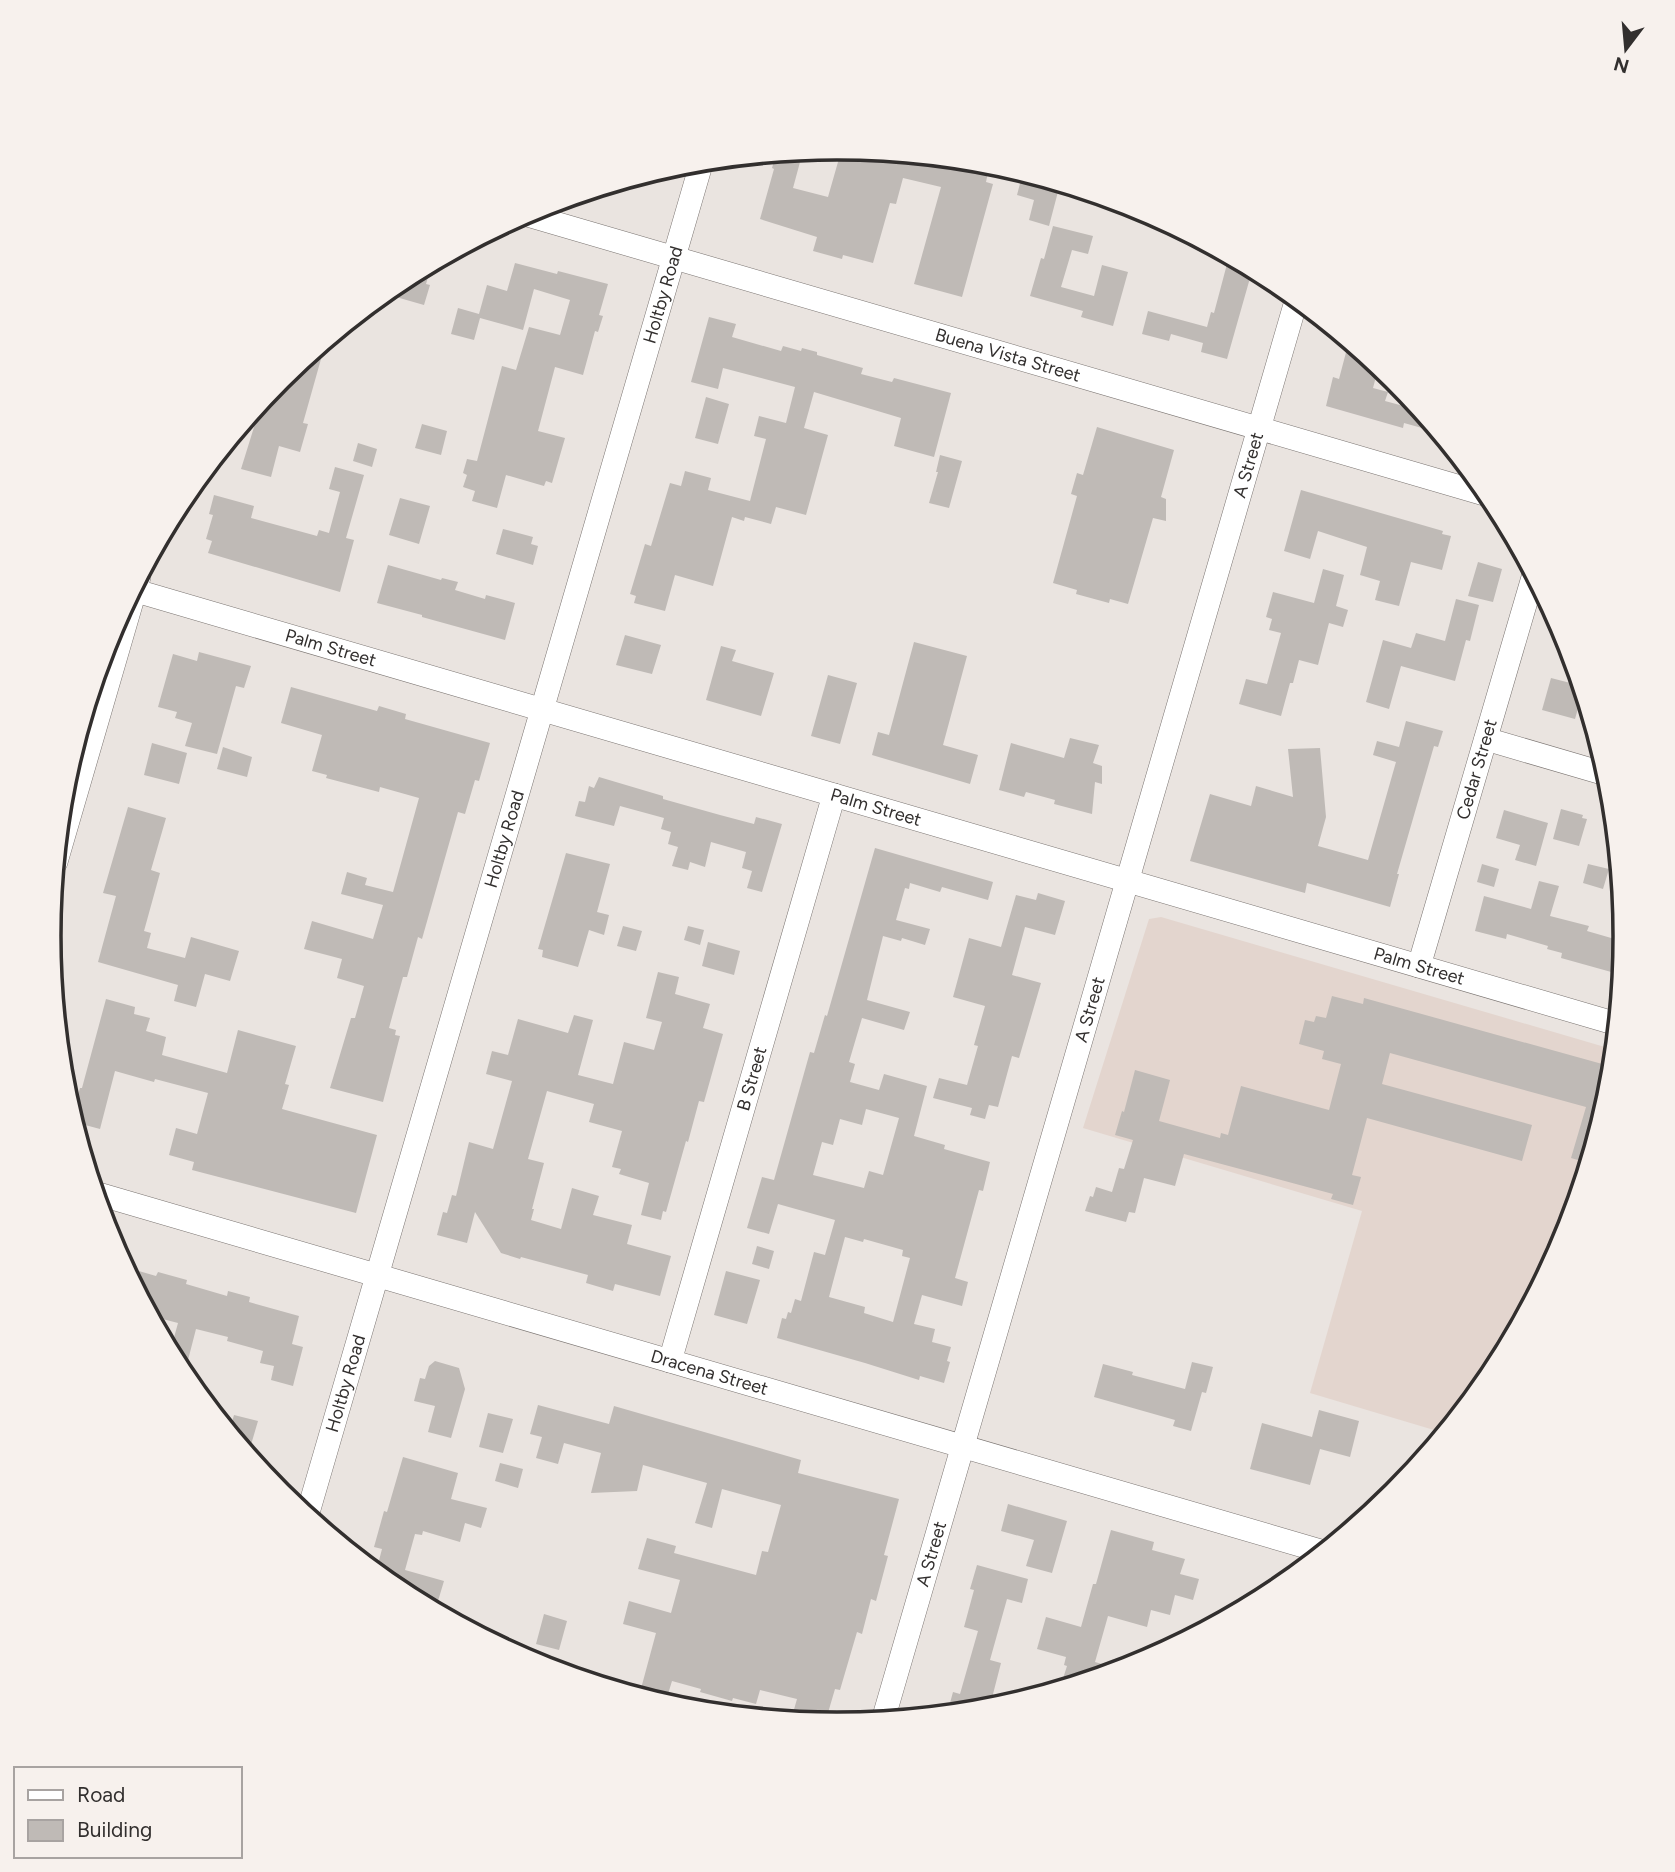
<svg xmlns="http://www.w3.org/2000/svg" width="1675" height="1872" font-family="Figtree,sans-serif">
	<rect width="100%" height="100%" fill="#eae4e0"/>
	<!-- built -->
	<path fill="#e3d5ce" d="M1161,917L1615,1050L1611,1090L1566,1238L1493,1374L1444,1433L1310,1393L1362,1211L1083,1128L1149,919Z"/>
	<!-- building -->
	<path fill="#bfbab6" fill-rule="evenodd" d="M842,148L990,163L986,182L993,184L962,297L914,284L941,187L903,178L896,204L890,203L873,263L843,255L842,259L813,251L817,237L760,219L774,169L772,168L776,154L803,151L793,188L828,197Z
		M1023,172L1060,184L1049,226L1029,220L1034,200L1017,195Z
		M1053,226L1093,236L1088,254L1072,250L1061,287L1094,296L1102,265L1128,272L1113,326L1081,317L1083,311L1030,296L1041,258L1044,259Z
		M432,263L426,284L430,285L424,305L396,297L401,280Z
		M515,263L557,274L558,271L608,284L599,315L603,316L598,332L595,331L583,375L555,367L538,431L565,438L552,483L546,481L544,486L506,475L497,508L472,501L475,491L463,487L467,475L463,473L467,459L477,461L502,366L516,370L529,327L560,335L570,300L534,289L523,330L480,318L474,340L451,334L458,308L479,314L487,285L507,291Z
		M1227,264L1252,271L1227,359L1201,352L1203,343L1171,334L1169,341L1142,334L1148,311L1207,327L1211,312L1214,313Z
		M709,317L736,324L732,337L781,351L783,346L801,351L802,348L817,352V355L863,368L861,374L892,382L894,378L951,393L934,457L894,446L901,418L814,392L804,428L828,435L806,515L776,507L771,524L745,517L744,521L732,517L713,586L675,575L665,611L634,603L636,596L630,594L645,544L651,546L670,483L681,486L685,471L711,478L708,490L750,501L766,439L754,436L759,416L786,423L795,387L723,368L718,389L691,382Z
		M1349,341L1379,365L1373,388L1388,392L1385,401L1422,411L1440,433L1404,423L1403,428L1326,406L1333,377L1339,379Z
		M307,356L321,359L303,423L308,424L300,452L279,446L271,477L241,469L259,411L265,412L271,389L280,378Z
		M706,397L729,404L718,444L695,438Z
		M422,424L447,431L441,455L415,448Z
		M1097,427L1174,450L1161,497L1166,499V521L1153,518L1128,604L1110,599L1109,603L1076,594L1077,590L1053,583L1077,496L1071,494L1077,473L1083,475Z
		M358,443L377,449L372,467L353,461Z
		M940,455L962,461L949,508L929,503L938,472H936Z
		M335,467L364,475L346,538L354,540L340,592L208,553L212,541L206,539L213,515L209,514L214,495L254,506L251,518L317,536L319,530L329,533L340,492L329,489Z
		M1301,490L1443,531L1442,534L1451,536L1442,570L1411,562L1399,606L1375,600L1380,581L1360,575L1367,547L1318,531L1310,559L1284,551Z
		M400,498L430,506L419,544L389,535Z
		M503,529L533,537L531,544L538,546L533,565L496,554Z
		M1478,562L1502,569L1493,602L1468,596Z
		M388,565L441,580L442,578L458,582L455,590L485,599L486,595L515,603L505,640L422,617V615L377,603Z
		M1323,569L1344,575L1336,606L1348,610L1343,627L1329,623L1318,665L1299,660L1293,683H1290L1281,716L1239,704L1246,679L1267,684L1281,633L1269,630L1272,619L1266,617L1273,592L1314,603Z
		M1456,599L1479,605L1470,641L1466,640L1455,681L1401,666L1389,709L1366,702L1383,640L1411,648L1416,633L1445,641Z
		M625,635L661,645L652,674L616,665Z
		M914,642L967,656L943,745L978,755L970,784L872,755L878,732L889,735Z
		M721,646L736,650L732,661L774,673L761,716L706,700Z
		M199,652L251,666L244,688L236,686L217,754L185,746L192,723L175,718L177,712L158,707L173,654L197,661Z
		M828,675L857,683L840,744L811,736Z
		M1551,678L1582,686L1583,691L1575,719L1542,710Z
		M291,687L377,711L379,706L406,714L405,719L490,743L479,781L475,780L465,814L458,812L422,939L418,937L407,977H403L389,1028L396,1030L395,1035L400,1036L383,1102L330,1088L351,1018H355L364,986L337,978L342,959L304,949L312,921L373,939L383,905L341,894L347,872L367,878L365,885L393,892L419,798L380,787L379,792L326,778L327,775L312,771L322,735L281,723Z
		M1406,721L1443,731L1438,747L1434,746L1397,874H1399L1390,907L1307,883L1305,893L1190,861L1210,794L1251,806L1256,786L1293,797L1288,749L1320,748L1326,817L1318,846L1368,860L1396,762L1373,755L1377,741L1399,747Z
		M1070,738L1099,745L1093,763L1102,766V784L1095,782L1092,814L1054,804L1055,800L1026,792L1024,797L999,790L1011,743L1064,758Z
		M152,743L187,753L179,784L144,775Z
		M223,747L252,757L247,777L217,769Z
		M599,777L663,796V799L720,815L754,824L756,817L782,824L762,892L747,888L752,871L742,868L746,852L711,842L705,867L690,862L688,870L672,866L678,847L668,844L671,832L661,829L664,818L620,806L614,826L575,816L579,801L585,802L589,786L594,788Z
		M128,807L166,818L151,870L160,873L144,931L151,933L147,948L185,958L191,937L239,951L230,981L205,974L196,1007L174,1001L178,985L98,962L116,896L103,893Z
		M1561,809L1583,815L1582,818L1587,819L1579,846L1553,839Z
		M1504,810L1548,823L1536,866L1515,860L1520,845L1496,838Z
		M875,848L993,882L988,900L942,887L940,892L910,883L909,889L905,888L896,920L930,929L925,945L902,938L901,941L883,936L867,1000L910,1012L904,1030L862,1018L849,1062L855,1064L850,1082L879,1090L884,1074L927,1086L914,1136L945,1145L944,1149L990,1162L983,1191L979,1190L955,1278L968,1282L962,1306L922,1295L914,1324L935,1329L932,1342L951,1347L947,1361L950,1362L944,1383L920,1376L919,1380L865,1363L777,1338L782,1318L786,1319L788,1312L791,1313L795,1299L801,1301L814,1252L825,1255L835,1220L778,1204L769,1234L747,1228L762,1177L774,1180L810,1052L814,1053L825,1015L827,1016ZM866,1109L899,1118L883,1175L869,1171L864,1188L813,1175L822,1142L833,1145L840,1119L862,1125ZM845,1237L863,1242L864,1239L903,1250L902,1256L910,1258L893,1322L864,1313L865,1307L829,1297Z
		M566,853L610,864L597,912L609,915L604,935L589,930L578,967L542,957L543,950L538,949Z
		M1482,864L1499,869L1494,887L1477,882Z
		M1588,864L1609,869L1603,889L1583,883Z
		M1539,881L1559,886L1550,916L1589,926L1587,931L1625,942L1622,975L1561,958L1562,953L1547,949L1548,946L1507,934L1506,939L1475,931L1484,896L1531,909Z
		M1038,893L1065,901L1055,935L1025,927L1012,975L1041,983L1019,1058L1012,1056L998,1107L989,1105L985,1119L970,1115L972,1108L933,1098L939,1078L967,1085L978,1046L974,1045L985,1006L953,997L969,938L1001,947L1016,895L1036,900Z
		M623,926L642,931L636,951L617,946Z
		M688,926L704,930L700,945L684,940Z
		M708,942L740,951L734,975L702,966Z
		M658,972L679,977L675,994L710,1004L703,1028L723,1034L704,1102L699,1101L688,1142L686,1141L666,1212L663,1211L661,1220L641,1215L649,1183L619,1174L621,1169L612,1167L622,1131L589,1122L594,1104L547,1091L528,1159L544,1163L532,1209H534L531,1220L561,1229L572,1188L599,1196L593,1215L632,1225L627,1244L671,1256L660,1296L615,1284L613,1291L586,1283L588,1275L521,1257L520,1259L501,1253L475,1212L467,1243L437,1235L443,1212L447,1213L452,1195L456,1196L469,1142L493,1149L512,1081L486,1074L492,1051L508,1055L518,1019L568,1033L574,1015L593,1020L578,1075L613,1084L624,1042L654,1050L662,1022L646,1018Z
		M1332,996L1363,1004L1364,998L1613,1067L1611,1090L1588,1163L1571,1158L1586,1107L1390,1053L1382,1084L1532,1125L1522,1161L1367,1118L1352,1175L1361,1177L1353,1205L1331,1199L1333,1194L1184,1154L1175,1186L1144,1178L1135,1213L1129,1212L1126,1222L1085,1211L1090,1196L1093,1197L1096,1187L1112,1192L1119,1168L1124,1169L1133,1140L1115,1135L1122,1111L1124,1112L1135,1070L1170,1080L1159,1121L1220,1138L1221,1133L1228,1135L1241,1086L1329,1110L1341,1064L1322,1059L1324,1051L1299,1044L1305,1020L1314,1022L1316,1016L1326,1018Z
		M106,999L135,1007L134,1014L150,1018L146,1031L166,1037L162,1055L227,1073L238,1030L296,1046L285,1084L289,1085L282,1109L377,1135L356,1213L192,1170L194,1162L169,1155L176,1128L197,1134L208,1093L155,1079L154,1082L115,1071L100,1129L74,1122L72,1116L80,1088H82Z
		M757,1246L774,1251L769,1269L752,1264Z
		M125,1267L156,1276L158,1272L187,1280L186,1284L227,1296L228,1291L250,1297L249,1302L299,1316L292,1344L303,1347L293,1386L271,1380L274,1366L260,1363L263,1351L227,1341L228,1337L196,1329L187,1364L175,1360L170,1352L178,1323L151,1316Z
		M726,1271L760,1280L747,1324L714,1315Z
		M435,1361L459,1368L465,1389L451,1438L428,1432L435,1406L414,1401L420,1378L425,1379L429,1366Z
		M1192,1362L1213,1367L1206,1393L1202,1392L1191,1431L1173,1426L1175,1420L1094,1397L1103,1364L1133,1372L1132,1375L1185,1389Z
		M538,1405L609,1424L614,1406L801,1460L798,1473L899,1499L884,1555L888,1556L876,1601L871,1599L862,1634L857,1632L840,1690L835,1689L825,1723L791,1720L797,1699L760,1690L756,1704L733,1698L732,1701L700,1692L701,1689L672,1681L665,1704L639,1696L656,1633L623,1624L629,1601L671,1613L680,1580L638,1569L647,1538L676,1546L674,1553L756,1575L762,1551L768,1552L781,1505L722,1489L712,1528L695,1523L707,1483L643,1465L637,1491L591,1493L601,1453L564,1443L558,1464L536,1458L542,1437L530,1434Z
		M1319,1410L1359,1421L1350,1457L1320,1449L1310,1485L1250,1469L1262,1423L1312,1437Z
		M488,1413L513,1419L503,1453L479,1447Z
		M234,1415L258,1421L248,1455L229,1432Z
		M403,1457L458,1473L451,1499L487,1508L481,1528L465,1523L460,1542L423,1531L422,1535L415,1534L405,1570L444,1581L435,1611L399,1591L376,1572L382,1549L374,1547L384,1511L387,1512Z
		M500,1463L523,1469L518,1488L495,1481Z
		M1008,1504L1067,1521L1052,1573L1026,1566L1034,1540L1001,1531Z
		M1111,1530L1154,1542L1152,1550L1185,1559L1180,1574L1199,1579L1193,1600L1175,1595L1170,1615L1151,1610L1147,1627L1108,1616L1095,1662L1122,1670L1060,1688L1067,1666L1064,1665L1066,1657L1037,1649L1046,1617L1081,1627L1093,1584H1096Z
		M977,1565L1028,1579L1022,1603L1007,1599L990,1660L1001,1663L992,1698L1012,1703L991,1709L947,1714L953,1692L960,1694L978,1631L964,1627L974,1590L970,1589Z
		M544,1614L567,1621L559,1650L536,1644Z"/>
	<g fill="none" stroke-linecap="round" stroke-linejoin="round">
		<!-- minor casing -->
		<g stroke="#7a7471" stroke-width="24">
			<g id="minor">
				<path id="s1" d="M524,214L1491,496"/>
				<path id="s2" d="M133,590L1617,1024"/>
				<path d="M1486,739L1609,775"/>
				<path d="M56,862L139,577"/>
				<path id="s3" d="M1419,966L1534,574"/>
				<path id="s4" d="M95,1193L1324,1552"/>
				<path id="s5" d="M670,1361L834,795"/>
				<path id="s6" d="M307,1516L702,161"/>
				<path id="s7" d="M883,1720L1297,298"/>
			</g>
		</g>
		<!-- minor -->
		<use href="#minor" stroke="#fff" stroke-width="23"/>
	</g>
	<g text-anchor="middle" stroke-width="7" stroke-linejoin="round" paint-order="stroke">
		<!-- street labels -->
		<g font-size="18" fill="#322f2e" stroke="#f7f1ed">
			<text dy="6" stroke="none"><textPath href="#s6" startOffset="1272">Holtby Road</textPath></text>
			<text dy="6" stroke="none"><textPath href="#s1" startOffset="504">Buena Vista Street</textPath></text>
			<text dy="6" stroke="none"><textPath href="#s7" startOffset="1307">A Street</textPath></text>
			<text dy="6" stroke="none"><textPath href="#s2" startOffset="206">Palm Street</textPath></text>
			<text dy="6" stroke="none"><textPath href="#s3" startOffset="205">Cedar Street</textPath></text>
			<text dy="6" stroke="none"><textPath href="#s2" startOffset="774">Palm Street</textPath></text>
			<text dy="6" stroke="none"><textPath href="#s6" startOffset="705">Holtby Road</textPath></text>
			<text dy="6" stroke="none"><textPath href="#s2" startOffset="1340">Palm Street</textPath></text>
			<text dy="6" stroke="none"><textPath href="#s7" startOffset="740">A Street</textPath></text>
			<text dy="6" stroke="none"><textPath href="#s5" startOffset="294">B Street</textPath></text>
			<text dy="6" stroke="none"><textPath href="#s4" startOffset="640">Dracena Street</textPath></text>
			<text dy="6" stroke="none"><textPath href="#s6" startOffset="138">Holtby Road</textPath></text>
			<text dy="6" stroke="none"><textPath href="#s7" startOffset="173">A Street</textPath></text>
		</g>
	</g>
	<!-- crop -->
	<path d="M0 0H1675V1872H0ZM61 936a776 776 0 1 1 1552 0a776 776 0 1 1-1552 0Z" fill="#f7f1ed" fill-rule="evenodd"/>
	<path fill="none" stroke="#322f2e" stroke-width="3.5" d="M61 936a776 776 0 1 1 1552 0a776 776 0 1 1-1552 0Z"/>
	<!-- legend -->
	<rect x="14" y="1767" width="228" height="91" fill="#f7f1ed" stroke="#a8a3a1" stroke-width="2"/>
	<rect x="28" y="1790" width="35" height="10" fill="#ffffff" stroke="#a8a3a1" stroke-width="2"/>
	<text x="77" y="1802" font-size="21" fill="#322f2e">Road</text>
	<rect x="28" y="1820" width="35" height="21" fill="#bfbab6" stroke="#a8a3a1" stroke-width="2"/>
	<text x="77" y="1837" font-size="21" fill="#322f2e">Building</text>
	<!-- north arrow -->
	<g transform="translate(1626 49) rotate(196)" stroke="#f7f1ed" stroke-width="5" paint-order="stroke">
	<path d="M0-5L12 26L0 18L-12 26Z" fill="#322f2e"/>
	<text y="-10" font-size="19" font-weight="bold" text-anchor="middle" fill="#322f2e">N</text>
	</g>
</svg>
